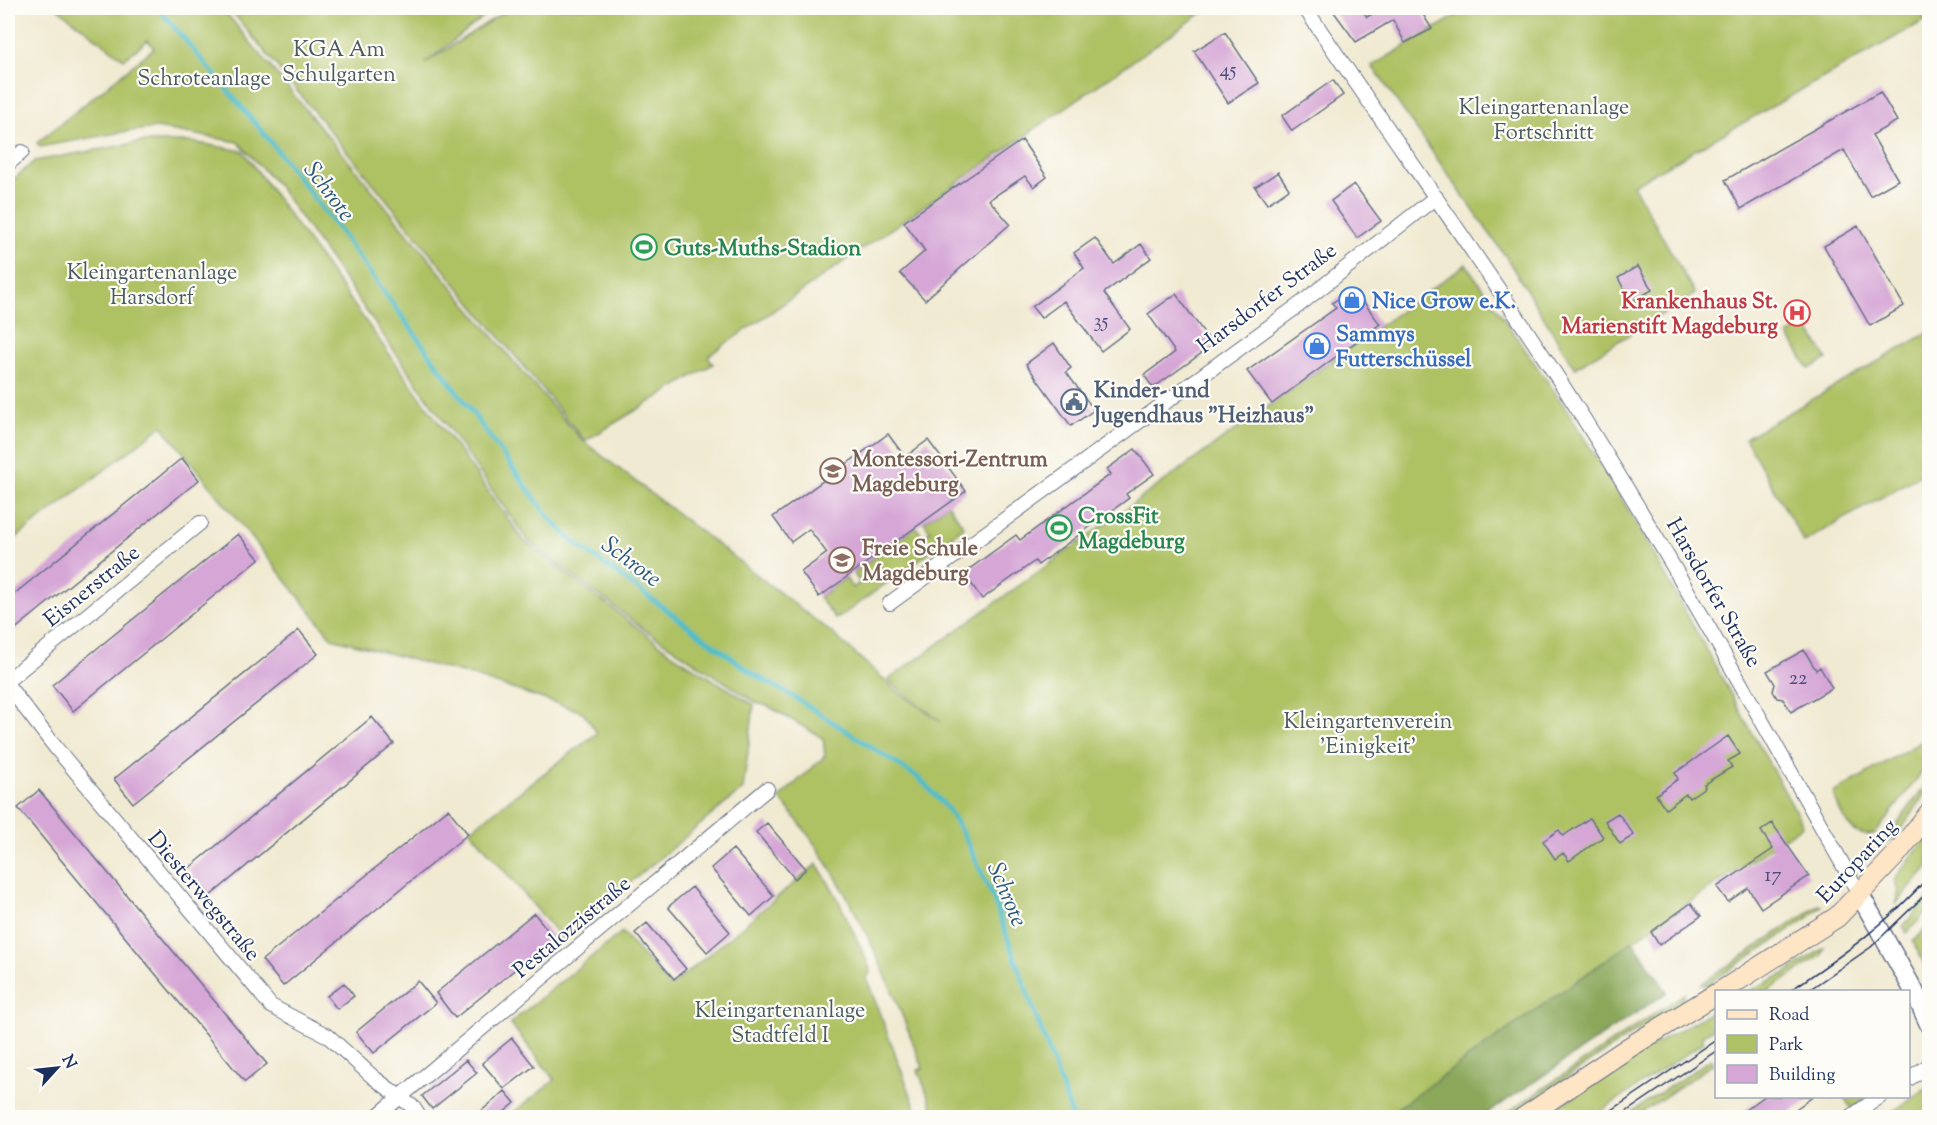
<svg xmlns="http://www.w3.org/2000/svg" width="1937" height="1125" font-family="'Sorts Mill Goudy',serif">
	<rect width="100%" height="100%" fill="#fdfcf7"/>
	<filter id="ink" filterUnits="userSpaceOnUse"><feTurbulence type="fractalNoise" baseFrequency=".0167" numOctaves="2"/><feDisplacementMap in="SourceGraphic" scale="12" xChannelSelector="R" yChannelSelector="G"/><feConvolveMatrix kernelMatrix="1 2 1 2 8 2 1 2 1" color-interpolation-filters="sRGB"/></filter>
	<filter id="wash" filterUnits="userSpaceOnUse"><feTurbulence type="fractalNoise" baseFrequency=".008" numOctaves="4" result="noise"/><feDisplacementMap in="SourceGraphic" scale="24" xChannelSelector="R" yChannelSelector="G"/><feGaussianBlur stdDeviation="1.35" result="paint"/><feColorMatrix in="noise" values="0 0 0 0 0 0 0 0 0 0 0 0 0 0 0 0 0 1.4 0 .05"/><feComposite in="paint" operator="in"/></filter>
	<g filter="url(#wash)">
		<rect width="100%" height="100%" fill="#f1ead2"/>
		<!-- green -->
		<path fill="#aec164" stroke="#647861" stroke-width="1.5" d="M57,8H222L520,369L583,441L832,633L896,690L941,722L888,680L1466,264L1567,410L1638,526L1803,825L1633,941L1385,1117H936L918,1070L923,1068C885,971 848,877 779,798L825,756L823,738L768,706L757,703L645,630L528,541L279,187L238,142L157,128L123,132L40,147L37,143L154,48L148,40L124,59Z
			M229,8H495L425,63L510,8H1209L708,356L713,364L585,441Z
			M1469,8H1929V18L1633,185L1695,294L1575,368L1506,257L1372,66Z
			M141,142H192L243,151L524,541L672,654L754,705L743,789L562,939L470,830L597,733L583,712L469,675L332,638L162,426L8,544V184L35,161Z
			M1806,324L1827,359L1809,369L1788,335Z
			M1929,332V470L1804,542L1745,438Z
			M948,504L964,527L841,616L835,618L819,597L846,578L852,588L860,583L853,573L916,527L923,536L930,531L924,522Z
			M1929,737V763L1876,833C1851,843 1840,812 1833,793Z
			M1929,780V788C1918,802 1898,841 1882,845Z
			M1929,834V866L1895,905L1899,890L1894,880Z
			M817,864L835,893L867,961L871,973L866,977L919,1117H508L555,1080L510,1023L622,932L670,987Z
			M1929,897V909L1907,933L1903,926Z
			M1819,905L1821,906L1808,918L1705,986L1701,984Z
			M1929,926V974L1913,942Z
			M1824,948L1822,955L1768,991H1749L1786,973Z
			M1684,994L1682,1001L1507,1117L1499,1118Z
			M1716,1009V1026L1701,1037L1704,1042L1592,1117L1541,1118L1638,1054Z
			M1711,1059L1714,1063L1635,1117H1624Z
			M1926,1089H1929V1117H1885Z
			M1844,1096L1870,1097L1851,1109Z"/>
		<!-- forest -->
		<path fill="#8aa75a" stroke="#526b5c" stroke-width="1.5" d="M1633,941L1667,992L1482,1117H1385Z"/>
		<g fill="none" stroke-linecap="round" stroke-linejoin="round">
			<!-- stream -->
			<path stroke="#50bdc9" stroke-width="5" d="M158,8L262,131L339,230L547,515L570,539L755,675L789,694L919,778L947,808L965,837L992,895L1073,1118"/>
		</g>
		<g id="blocks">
			<!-- building -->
			<path fill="#d5a6d6" d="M1331,8H1361L1367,17L1382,8H1419L1432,29L1405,43L1393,20L1356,42Z
				M1225,32L1259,83L1228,103L1194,51Z
				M1333,80L1343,95L1292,131L1282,116Z
				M1880,92L1897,121L1872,135L1898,180L1870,196L1844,150L1741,209L1725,180Z
				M1022,140L1047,177L1034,187L1025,176L989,200L1010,224L925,300L900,273L925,251L904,222Z
				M1278,172L1289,189L1267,204L1255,187Z
				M1354,184L1381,221L1357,238L1331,201Z
				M1858,226L1904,306L1870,326L1824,246Z
				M1095,238L1114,264L1141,244L1151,258L1104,293L1130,329L1101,351L1064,301L1041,318L1032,307L1084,268L1074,253Z
				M1638,266L1652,290L1631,302L1618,278Z
				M1349,291L1357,293L1380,324L1272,404L1247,371L1336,308L1332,303Z
				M1176,294L1213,345L1153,388L1144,375L1175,352L1148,314Z
				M1054,343L1071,368L1066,372L1094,410L1071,426L1026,364Z
				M888,434L905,457L928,440L966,491L819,597L801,572L827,553L809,529L791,542L773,517Z
				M1135,449L1154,474L1126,494L1129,498L1038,565L1035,561L982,599L964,573L1016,535L1020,540L1111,474L1107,469Z
				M182,458L199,480L8,635V599Z
				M238,534L259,559L73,711L52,685Z
				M299,630L318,654L133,803L114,779Z
				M1804,650L1816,670L1820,667L1832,688L1791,712L1783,699L1777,698L1773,691L1775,684L1767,671Z
				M372,717L394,744L210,896L188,869Z
				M1728,736L1740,754L1728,761L1732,767L1704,784L1705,787L1689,798L1686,794L1666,809L1656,795L1678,779L1675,773Z
				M39,790L267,1064L245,1082L18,808Z
				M448,809L468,834L283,986L262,960Z
				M1618,813L1634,835L1620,844L1605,821Z
				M1590,818L1603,837L1569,861L1563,853L1555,859L1543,841L1559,830L1563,836Z
				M767,823L806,869L795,879L756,832Z
				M1772,823L1809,876L1761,908L1748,888L1728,902L1717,887L1773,849L1761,831Z
				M733,849L774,896L751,916L711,868Z
				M692,887L730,932L707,952L668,907Z
				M1691,903L1701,916L1659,945L1651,932Z
				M534,913L554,938L455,1018L436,993Z
				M647,923L686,969L674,979L635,933Z
				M418,981L436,1003L374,1053L356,1032Z
				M344,983L354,996L337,1009L327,996Z
				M512,1038L534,1066L504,1089L482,1063Z
				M466,1060L477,1073L432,1109L422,1096Z
				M505,1091L515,1103L497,1118H473Z
				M1765,1096H1814L1783,1118H1734Z"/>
		</g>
	</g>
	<g filter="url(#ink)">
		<use href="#blocks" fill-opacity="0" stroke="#667087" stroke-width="1.5"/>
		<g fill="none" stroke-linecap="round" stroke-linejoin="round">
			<!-- minor casing -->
			<g stroke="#667087" stroke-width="16">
				<path id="minor" d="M1305,8C1390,134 1480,258 1563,386C1669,551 1763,724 1860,895
					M8,164L22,152
					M890,603L1299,305L1436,197
					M8,680L200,523
					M8,686L56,748L271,1006L328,1036L373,1077L413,1107L420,1118
					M1908,1079L1930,1065
					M375,1118L767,789
					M1849,1118L1881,1096"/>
			</g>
			<!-- tertiary casing -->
			<g stroke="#667087" stroke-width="21">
				<path id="tertiary" d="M1860,895L1914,991L1930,1026"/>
			</g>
			<!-- secondary casing -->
			<g stroke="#667087" stroke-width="22">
				<path id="secondary" d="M1720,992L1837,917L1895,856L1930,812
					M1523,1118L1628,1048L1716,994"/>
			</g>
			<!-- minor -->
			<use href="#minor" stroke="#fff" stroke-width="14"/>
			<!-- tertiary -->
			<use href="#tertiary" stroke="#fff" stroke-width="18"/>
			<!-- secondary -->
			<use href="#secondary" stroke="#fde5c5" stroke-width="20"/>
			<!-- tram -->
			<path stroke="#1b2f5e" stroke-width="1.5" d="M1788,992C1840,957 1889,923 1930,875
				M1806,992L1871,947L1930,890
				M1600,1118L1716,1040
				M1617,1118L1716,1051"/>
		</g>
	</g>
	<!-- icons -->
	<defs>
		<g id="stadium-ring" transform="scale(1.35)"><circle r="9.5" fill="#fdfcf7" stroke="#2e9e5b" stroke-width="1.5"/><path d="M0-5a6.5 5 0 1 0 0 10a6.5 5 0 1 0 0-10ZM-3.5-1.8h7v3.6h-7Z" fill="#2e9e5b"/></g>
		<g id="shop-ring" transform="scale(1.35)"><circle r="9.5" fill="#fdfcf7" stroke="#3f7fe0" stroke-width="1.5"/><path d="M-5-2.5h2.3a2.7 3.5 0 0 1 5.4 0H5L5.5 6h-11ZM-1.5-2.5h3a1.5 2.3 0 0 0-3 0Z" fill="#3f7fe0"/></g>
		<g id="hospital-ring" transform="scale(1.35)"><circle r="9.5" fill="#fdfcf7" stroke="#e0444e" stroke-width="1.5"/><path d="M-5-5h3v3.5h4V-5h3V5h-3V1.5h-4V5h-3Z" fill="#e0444e"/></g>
		<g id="civic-ring" transform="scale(1.35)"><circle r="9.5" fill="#fdfcf7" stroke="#5c6f8a" stroke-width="1.5"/><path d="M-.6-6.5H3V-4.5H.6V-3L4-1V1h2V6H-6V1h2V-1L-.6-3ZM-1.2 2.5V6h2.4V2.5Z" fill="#5c6f8a"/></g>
		<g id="school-ring" transform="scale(1.35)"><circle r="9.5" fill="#fdfcf7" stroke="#8d6e63" stroke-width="1.5"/><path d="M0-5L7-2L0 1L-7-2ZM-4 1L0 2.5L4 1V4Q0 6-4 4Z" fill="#8d6e63"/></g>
	</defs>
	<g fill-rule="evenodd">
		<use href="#stadium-ring" x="644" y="247"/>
		<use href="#shop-ring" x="1352" y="300"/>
		<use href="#hospital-ring" x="1797" y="313"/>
		<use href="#shop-ring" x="1317" y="346"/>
		<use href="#civic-ring" x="1074" y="402"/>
		<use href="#school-ring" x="833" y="471"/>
		<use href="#stadium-ring" x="1059" y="528"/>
		<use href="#school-ring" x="842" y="560"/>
	</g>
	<g text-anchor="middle" stroke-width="4.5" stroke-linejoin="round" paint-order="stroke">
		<!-- number labels -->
		<g font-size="20" fill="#4a4d7c">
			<text x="1228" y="76">45</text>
			<text x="1101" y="327">35</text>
			<text x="1798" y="684">22</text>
			<text x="1773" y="881">17</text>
		</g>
		<!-- park labels -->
		<g font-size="22" fill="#475b60" stroke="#fdfcf7">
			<text x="339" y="56">KGA Am<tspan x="339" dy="25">Schulgarten</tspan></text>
			<text x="204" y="85">Schroteanlage</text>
			<text x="1544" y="114">Kleingartenanlage<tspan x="1544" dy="25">Fortschritt</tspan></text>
			<text x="152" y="279">Kleingartenanlage<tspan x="152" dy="25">Harsdorf</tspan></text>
			<text x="1368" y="728">Kleingartenverein<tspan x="1368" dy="25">'Einigkeit'</tspan></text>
			<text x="780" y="1017">Kleingartenanlage<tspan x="780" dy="25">Stadtfeld I</tspan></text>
		</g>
		<!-- leisure labels -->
		<g font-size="22" font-weight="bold" fill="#27864d" stroke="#fdfcf7" text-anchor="start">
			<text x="664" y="255">Guts-Muths-Stadion</text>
			<text x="1078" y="523">CrossFit<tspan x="1078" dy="25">Magdeburg</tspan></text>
		</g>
		<!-- street labels -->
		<g font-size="22" fill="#1b2f5e" stroke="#fdfcf7">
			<text transform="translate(1266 297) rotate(-37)" y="8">Harsdorfer Straße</text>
			<text transform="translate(91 585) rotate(-39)" y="8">Eisnerstraße</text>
			<text transform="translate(1715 592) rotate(60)" y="8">Harsdorfer Straße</text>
			<text transform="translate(1856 860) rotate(-47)" y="8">Europaring</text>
			<text transform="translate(205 895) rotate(50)" y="8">Diesterwegstraße</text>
			<text transform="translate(571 926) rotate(-40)" y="8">Pestalozzistraße</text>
		</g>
		<!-- shop labels -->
		<g font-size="22" font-weight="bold" fill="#366cbe" stroke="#fdfcf7" text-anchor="start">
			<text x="1372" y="308">Nice Grow e.K.</text>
			<text x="1336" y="341">Sammys<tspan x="1336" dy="25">Futterschüssel</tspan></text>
		</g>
		<!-- health labels -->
		<g font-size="22" font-weight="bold" fill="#be3a42" stroke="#fdfcf7" text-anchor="end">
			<text x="1778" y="308">Krankenhaus St.<tspan x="1778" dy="25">Marienstift Magdeburg</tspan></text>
		</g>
		<!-- service labels -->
		<g font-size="22" font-weight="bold" fill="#4e5e75" stroke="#fdfcf7" text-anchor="start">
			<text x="1094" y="397">Kinder- und<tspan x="1094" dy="25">Jugendhaus "Heizhaus"</tspan></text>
		</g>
		<!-- education labels -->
		<g font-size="22" font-weight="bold" fill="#785e54" stroke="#fdfcf7" text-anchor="start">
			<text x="852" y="466">Montessori-Zentrum<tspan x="852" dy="25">Magdeburg</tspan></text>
			<text x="862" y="555">Freie Schule<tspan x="862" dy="25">Magdeburg</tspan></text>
		</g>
		<!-- water labels -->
		<g font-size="24" font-style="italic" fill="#2b5a7e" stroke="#fdfcf7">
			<text transform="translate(330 191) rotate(53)" y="8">Schrote</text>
			<text transform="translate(632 561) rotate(37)" y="8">Schrote</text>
			<text transform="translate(1008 894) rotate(67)" y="8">Schrote</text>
		</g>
	</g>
	<!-- margin -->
	<rect width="1937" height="1125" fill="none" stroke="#fdfcf7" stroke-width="30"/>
	<!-- legend -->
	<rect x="1715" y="990" width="195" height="108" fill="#fdfcf7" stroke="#a3aaba" stroke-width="1.5"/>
	<rect x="1727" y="1010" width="30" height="9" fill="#fde5c5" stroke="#a3aaba" stroke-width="1.5"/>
	<text x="1769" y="1020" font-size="18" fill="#1b2f5e">Road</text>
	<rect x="1727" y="1035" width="30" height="18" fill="#aec164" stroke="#a3aaba" stroke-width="1.5"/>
	<text x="1769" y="1050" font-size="18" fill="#1b2f5e">Park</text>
	<rect x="1727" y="1065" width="30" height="18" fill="#d5a6d6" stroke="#a3aaba" stroke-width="1.5"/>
	<text x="1769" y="1080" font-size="18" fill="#1b2f5e">Building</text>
	<!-- north arrow -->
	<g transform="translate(57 1068) rotate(63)" stroke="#fdfcf7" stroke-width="4.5" paint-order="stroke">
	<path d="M0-4.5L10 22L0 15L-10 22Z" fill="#1b2f5e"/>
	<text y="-9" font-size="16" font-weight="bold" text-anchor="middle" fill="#1b2f5e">N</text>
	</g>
</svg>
